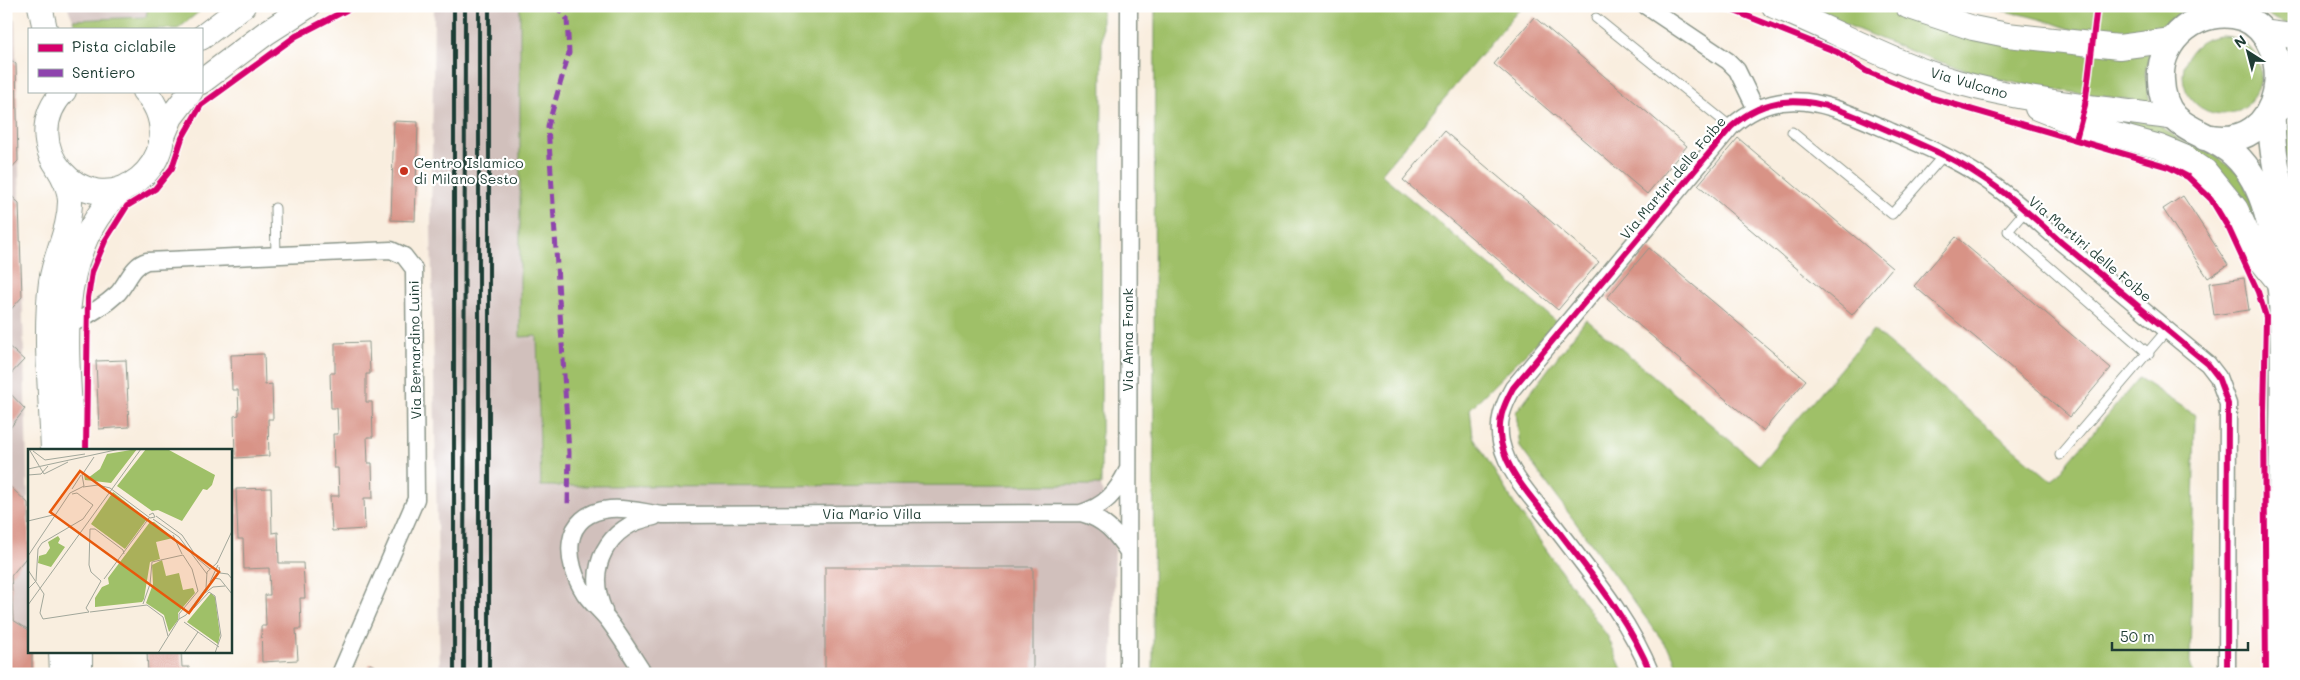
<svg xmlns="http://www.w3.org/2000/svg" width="2300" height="680" font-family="Mali,sans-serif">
	<rect width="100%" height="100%" fill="#fff"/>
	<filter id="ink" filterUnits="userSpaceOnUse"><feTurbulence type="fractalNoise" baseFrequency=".02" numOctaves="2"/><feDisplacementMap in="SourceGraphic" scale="10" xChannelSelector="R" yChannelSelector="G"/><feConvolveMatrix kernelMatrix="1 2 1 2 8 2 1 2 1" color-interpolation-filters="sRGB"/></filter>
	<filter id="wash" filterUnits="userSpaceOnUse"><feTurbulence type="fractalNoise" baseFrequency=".0096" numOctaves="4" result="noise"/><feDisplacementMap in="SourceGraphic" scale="20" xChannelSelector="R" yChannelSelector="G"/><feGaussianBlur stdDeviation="1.12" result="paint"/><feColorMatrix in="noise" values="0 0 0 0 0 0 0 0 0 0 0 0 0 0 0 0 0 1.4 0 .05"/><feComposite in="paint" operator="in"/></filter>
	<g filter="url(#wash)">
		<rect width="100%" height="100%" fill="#f9eedf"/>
		<!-- industrial -->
		<path fill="#d1c0bc" d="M67,6H148L147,17L73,20Z
			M434,6H520V336H537L541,486L1101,485L1115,550L1112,674H440L431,226Z
			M6,18L15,19L29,544V651H32V674H6Z"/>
		<!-- green -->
		<path fill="#9fc068" stroke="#5f7e4e" d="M148,6H206L178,29H76L73,20L146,17Z
			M520,6H1102L1101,485L541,486L537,336L520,337Z
			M1157,6H1522L1381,174L1557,322L1470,409L1473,436L1516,507L1608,637L1624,674H1153L1155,10Z
			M1801,6H1881L1921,22L2150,53L2145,73L2150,102C2094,95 2037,90 1982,75C1920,58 1861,30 1801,6Z
			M1978,6H2185C2166,40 2112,40 2079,32C2067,29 2055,23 2043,20C2022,14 2000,10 1978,6Z
			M2259,6H2287L2294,9V28L2271,17Z
			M2183 75a39 39 0 1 1 78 0a39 39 0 1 1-78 0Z
			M2089,113L2158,124L2184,143L2211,153L2242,175L2266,242L2233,191Z
			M2294,113V199L2282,140Z
			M1586,319L1759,465L1873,330L2052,481L2139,378L2195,415L2190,663L2194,674H1679L1673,655L1520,447L1516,412Z"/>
		<g id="blocks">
			<!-- building -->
			<path fill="#d89386" d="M1534,17L1687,146L1647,194L1494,64Z
				M6,56L16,64L18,161L6,174Z
				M394,121L418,122L415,221L391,220Z
				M1444,131L1599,262L1558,310L1403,180Z
				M1738,138L1892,268L1852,315L1698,185Z
				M6,191L19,203L22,297L6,315Z
				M2183,196L2228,265L2208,278L2163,209Z
				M1956,237L2111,368L2070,417L1914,286Z
				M1649,248L1806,380L1763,431L1607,298Z
				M2244,278L2249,310L2214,315L2209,283Z
				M369,342L370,374H366V402H372L373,437H367L368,463H372L373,498H364L365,529L332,531L330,496H339L338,468H334L333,434H338L337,408H331L330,373H335V343Z
				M6,344L24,360L6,379Z
				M264,354L265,385L272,384L273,419H268L269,456L235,458L234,416L239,415L238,390H232L231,355Z
				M126,360L129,427L99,429L96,361Z
				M6,389L25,409L6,433Z
				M6,483L28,503L29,554L11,576L13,620L29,630V651H32V674H6Z
				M271,488L272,533L278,532L279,563H303L305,598H300L301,629H296L298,660L262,662L261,626H266L265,595H270L269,568L244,569L243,539H238L236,489Z
				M825,567H1033V674H825Z
				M147,651H181L182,667H189V674H148Z
				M370,664L388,671L387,674H366Z"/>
		</g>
	</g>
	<g filter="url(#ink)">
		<use href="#blocks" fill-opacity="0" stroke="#8c968a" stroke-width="1"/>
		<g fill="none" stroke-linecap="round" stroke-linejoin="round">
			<!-- lane casing -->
			<g stroke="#8c968a" stroke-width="11">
				<path id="lane" d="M1596,18L1731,127
					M1792,132L1892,214L1943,156
					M275,208L276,256
					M2025,211L2008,231L2149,354
					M2060,455L2167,330"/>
			</g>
			<!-- street casing -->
			<g stroke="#8c968a" stroke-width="19">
				<path id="street" d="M1646,6L1728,61L1737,70L1756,109
					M68,326C86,317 103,307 118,293C128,282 132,265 147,261L391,250L404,256L414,269L416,499L340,674
					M1081,513C1105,506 1116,493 1127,471
					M604,611C585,568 607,525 654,517
					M644,674C632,656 621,637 608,620C601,611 592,604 585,594C564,562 560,514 610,509C627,507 646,513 663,515L1081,513C1104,519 1116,533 1128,552
					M1128,674L1129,6
					M1651,674C1629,619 1591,574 1556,528C1536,502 1508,475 1501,442C1497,421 1503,406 1513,388L1731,127C1783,79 1837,108 1892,132C1922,145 1953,158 1980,176C2010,195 2036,220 2062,243C2111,283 2159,324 2208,364L2218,377L2228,404L2227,674"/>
			</g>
			<!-- secondary casing -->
			<g stroke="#8c968a" stroke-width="26">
				<path id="secondary" d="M40,6L45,29
					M1774,6C1835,30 1894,64 1957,82C2028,102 2103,108 2175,118
					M1907,6L1973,28L2007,35L2119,47L2172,40
					M2269,33L2294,36
					M201,38L243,6
					M201,82L266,33L308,6
					M64,91C13,144 83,223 139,179C150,170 158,157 161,144C164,124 158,105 144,91
					M2037,108L2080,125L2160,147L2184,157L2205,171L2236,209L2259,258L2281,285
					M2277,110L2294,99
					M161,141L171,117L191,91
					M53,450C51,395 44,337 51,282C55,254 70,230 70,201C70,188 64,177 57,166
					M72,450C70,373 53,286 97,218C106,204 115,193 129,185
					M61,651L62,674
					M80,651V674"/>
			</g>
			<!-- primary casing -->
			<g stroke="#8c968a" stroke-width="29">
				<path id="primary" d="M2272,116C2270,159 2284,197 2294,239
					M2205,137C2287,156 2300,40 2242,17C2201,5 2158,38 2161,80C2163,133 2205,128 2234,154C2251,170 2261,190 2267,212C2288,286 2284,362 2283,437C2281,516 2280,595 2279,674"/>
			</g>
			<!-- lane -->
			<use href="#lane" stroke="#fff" stroke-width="9"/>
			<!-- street -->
			<use href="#street" stroke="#fff" stroke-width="16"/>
			<!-- secondary -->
			<use href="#secondary" stroke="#fff" stroke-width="24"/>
			<!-- primary -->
			<use href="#primary" stroke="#fff" stroke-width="26"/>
			<!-- rail -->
			<path stroke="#1f3d34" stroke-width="4" d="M489,6V674
				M454,674V6
				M464,674L465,6
				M479,674V6"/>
			<!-- quiet -->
			<path stroke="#8e44ad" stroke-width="5" stroke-dasharray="10 5" stroke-linecap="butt" d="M556,6L567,19L569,53L548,126L569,453L568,504"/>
			<!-- cycleway casing -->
			<g stroke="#fff" stroke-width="9">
				<path id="cycleway" d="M1722,6L1837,52L1866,71L1932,98L2169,167L2188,177L2211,199L2229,229L2258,292L2266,317L2264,413L2266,674
					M2076,139L2085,105L2097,6
					M86,450L88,298L92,272L105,241L127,206L155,189L172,168L182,138L201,105L296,36L354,6
					M1651,674C1629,619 1591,574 1556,528C1536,502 1508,475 1501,442C1497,421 1503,406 1513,388L1731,127C1783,79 1837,108 1892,132C1922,145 1953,158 1980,176C2010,195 2036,220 2062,243C2111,283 2159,324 2208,364L2218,377L2228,404L2227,674"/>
			</g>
			<!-- cycleway -->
			<use href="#cycleway" stroke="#d6006c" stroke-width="6"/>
		</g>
	</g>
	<!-- markers -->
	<circle fill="#c8321e" stroke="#fff" stroke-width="2" cx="404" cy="171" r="5"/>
	<g text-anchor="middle" stroke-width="4.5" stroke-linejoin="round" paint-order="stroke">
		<!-- street labels -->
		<g font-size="14" fill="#1f3d34" stroke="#fff">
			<text transform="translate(1969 83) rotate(16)" y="5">Via Vulcano</text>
			<text transform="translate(1673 178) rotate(-50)" y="5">Via Martiri delle Foibe</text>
			<text transform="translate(2090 249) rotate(40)" y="5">Via Martiri delle Foibe</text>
			<text transform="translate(1128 340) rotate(-90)" y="5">Via Anna Frank</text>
			<text transform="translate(415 350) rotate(-91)" y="5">Via Bernardino Luini</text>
			<text x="872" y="519">Via Mario Villa</text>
		</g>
		<!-- poi labels -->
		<g font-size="14" fill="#1f3d34" stroke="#fff" text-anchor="start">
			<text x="414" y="168">Centro Islamico<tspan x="414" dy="16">di Milano Sesto</tspan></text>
		</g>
	</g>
	<!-- overview -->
	<g transform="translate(28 449)">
		<rect width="204" height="204" fill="#f9eedf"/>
		<path d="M109,0L83,34L57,31L56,26L60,29L72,20L79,5ZM118,0L141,1L187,26L184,36L179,41L175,40L154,72L130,61L124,62L89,37ZM85,43L119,70L97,100L63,75ZM122,73H126L145,89L128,93L132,110L122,113L116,150L114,153L67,158V149L74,138L81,135L80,129ZM30,87L32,90L30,94L37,98L23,118L10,114L11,107L18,105L22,99L20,93ZM134,111L138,127L151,124L155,141L165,139L167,144L150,164V171L141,183L136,166L118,154L125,135L124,116ZM183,144L187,148L192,186L190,195L159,173Z" fill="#9fc068"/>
		<path fill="none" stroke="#a2a79b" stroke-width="1" d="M1,0L16,25L40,13M5,2L17,11L57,5M0,20L92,0M0,26L13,25L20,17M55,38L70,36L82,39L122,69L127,68L125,64L121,66M44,40L53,26M128,67L154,86L170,110L182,120M125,70L151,88L179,125M0,72L25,66M145,86L154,105M10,100L14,94L55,70L65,56L49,44L44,45M0,107L42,44L56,37L54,26L66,8M191,118L192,124L200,125L204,130M0,121L16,145L12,164L15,170L61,163M185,129L192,130L204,145M76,130L121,69M73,132L63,123L61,116L62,80H67L95,101L96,105M182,133L190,116M0,140L8,132L10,100M177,144L185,138L197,137M115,155L122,135L124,113L155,106L164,120L170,142L151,165V170M0,156L113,0M166,159L181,143L187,147L193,187L187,204M61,163L58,159L73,132M62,163L119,156L135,168L140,187M156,173L191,198M130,204L151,170L158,166L178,139L179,123L189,114L204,82M156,204L170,183"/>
		<path fill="#e8590c" fill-opacity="0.15" stroke="#e8590c" stroke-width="2.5" d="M52,22L191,123L161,164L22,63Z"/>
		<rect width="204" height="204" fill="none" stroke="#1f3d34" stroke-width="2.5"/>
	</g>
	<!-- margin -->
	<rect width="2300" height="680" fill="none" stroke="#fff" stroke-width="25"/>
	<!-- legend -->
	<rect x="28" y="28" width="175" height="65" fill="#ffffff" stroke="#a5b1ae"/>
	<rect x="38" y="44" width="25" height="8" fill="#d6006c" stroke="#a5b1ae"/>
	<text x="72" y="52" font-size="15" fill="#1f3d34">Pista ciclabile</text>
	<rect x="38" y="69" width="25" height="8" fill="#8e44ad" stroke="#a5b1ae"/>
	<text x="72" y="78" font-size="15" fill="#1f3d34">Sentiero</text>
	<!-- north arrow -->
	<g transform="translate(2248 52) rotate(324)" stroke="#ffffff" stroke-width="4" paint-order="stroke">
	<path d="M0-4L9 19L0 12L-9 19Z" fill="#1f3d34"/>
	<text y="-8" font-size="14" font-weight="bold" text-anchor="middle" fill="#1f3d34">N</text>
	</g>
	<!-- scale -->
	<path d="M2112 642v8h136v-8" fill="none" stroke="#1f3d34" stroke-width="2.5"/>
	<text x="2120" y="642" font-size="15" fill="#1f3d34" stroke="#ffffff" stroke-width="4" paint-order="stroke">50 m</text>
</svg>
